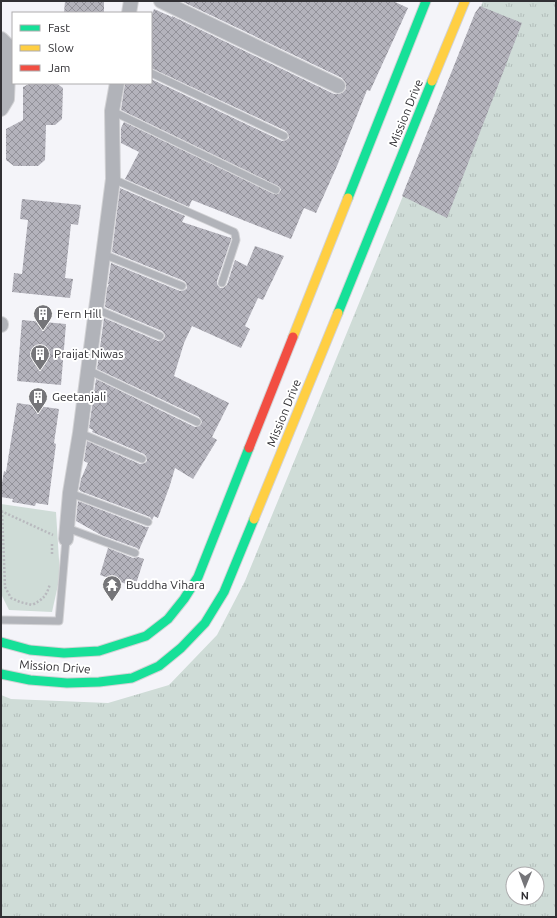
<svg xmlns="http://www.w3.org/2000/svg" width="557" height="918" font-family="Ubuntu,sans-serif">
	<defs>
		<pattern id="grass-tufts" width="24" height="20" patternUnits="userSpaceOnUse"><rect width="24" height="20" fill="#cfdcd7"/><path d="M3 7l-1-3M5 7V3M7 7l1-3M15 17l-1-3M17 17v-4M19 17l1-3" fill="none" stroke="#b2bdb9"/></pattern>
		<pattern id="building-cross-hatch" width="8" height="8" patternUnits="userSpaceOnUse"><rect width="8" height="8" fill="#b4b3bc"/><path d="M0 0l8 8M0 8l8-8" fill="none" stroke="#93929a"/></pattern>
	</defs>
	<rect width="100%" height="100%" fill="#f4f4f9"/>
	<!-- grass -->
	<path fill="url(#grass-tufts)" fill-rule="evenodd" d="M483,1H556V917H1V695L11,699L108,703L169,685L217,635L245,581ZM513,874H537V898H513Z"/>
	<!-- park -->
	<path fill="#cfdcd7" d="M1,504L56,512L60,576L52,612L9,610L2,596L1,592Z"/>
	<!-- building -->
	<path fill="url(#building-cross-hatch)" d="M65,1H104V13H64Z
		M181,1H393L408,8L370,91L367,90L337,166L316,213L304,208L291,239L192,200L189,207L125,179L139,152L121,143V128L124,122L274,194H278L281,190L280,188L278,186L121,110L125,83H151V79L282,141L286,140L289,138L288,134L286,131L151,68V17L154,9L172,17V16L334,94H338L342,93L346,89V85L345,82L342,78Z
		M480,6L522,23L447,218L402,196L475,13Z
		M31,83H56L63,88L62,119L55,125H46L45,160L38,166H14L6,160V129L23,120V87Z
		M120,188L185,216L182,222L231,238V240L217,281V284L220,288H223L227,285L235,260L247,266L255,246L284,256L263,300L258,298L245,326L250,329L241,348L192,326L184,343L174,376L229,403L212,437L217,440L193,479L175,468L170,485L158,518L154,516L152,520L150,517L80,491V490H79L81,479L88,463L84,461L87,441L140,464L145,463L147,461L146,456L144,454L92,432L93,430L89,428L96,379L195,427L199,426L202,422L201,420L199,417L97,369L104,318L158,341L163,340L165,336L164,333L162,331L105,307L107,288L109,284H108L111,263L180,291L185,290L187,288L186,283L184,281L112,252Z
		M22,199L81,205L78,225L71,224L65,278L73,279L70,298L12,292L14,273L22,274L25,246L28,220L20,219Z
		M22,320L66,324L61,385L17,381Z
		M17,403L59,409L54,443L56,444L48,505L36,503L35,506L12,502L13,499L1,497V489L4,471L6,472Z
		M78,501L146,527H149L139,550L137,548L101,535L76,521Z
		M108,548L133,558L138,557L144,559L135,587L100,575Z"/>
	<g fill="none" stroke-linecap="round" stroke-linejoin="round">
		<!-- lane casing -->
		<g stroke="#d2d2d5" stroke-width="9">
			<path id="lane" d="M151,73L284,136
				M112,111L276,190
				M113,179L234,232L235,234L236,240L222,283
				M103,254L182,286
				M96,309L160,336
				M88,370L197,422
				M80,433L142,459
				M70,493L148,522
				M67,528L135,553
				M1,620L59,621L66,539"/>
		</g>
		<!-- street casing -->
		<g stroke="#d2d2d5" stroke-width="16">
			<path id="street" d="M161,1L338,86
				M129,13L131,1
				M1,39L9,47L7,99L1,109
				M1,325V324
				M66,539L70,493L80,433L113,179L112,111L117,83"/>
		</g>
		<!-- fast casing -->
		<g stroke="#d2d2d5" stroke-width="11">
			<path id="fast" d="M348,198L426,1
				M338,313L432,81
				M1,642L30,650L64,653L99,651L146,636L168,619L184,599L198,577L249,448
				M1,674L30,680L67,683L99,682L132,678L159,666L181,648L205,623L224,592L254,519"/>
		</g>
		<!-- slow casing -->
		<g stroke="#d2d2d5" stroke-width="11">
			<path id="slow" d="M432,81L465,1
				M293,337L348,198
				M254,519L338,313"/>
		</g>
		<!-- jam casing -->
		<g stroke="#d2d2d5" stroke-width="11">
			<path id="jam" d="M249,448L293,337"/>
		</g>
		<!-- path -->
		<path stroke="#b8b9be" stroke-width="2.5" stroke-dasharray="2 2" stroke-linecap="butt" d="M1,511L53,535
			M2,511L5,587L11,598L20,602L32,605C43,599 46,597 50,584
			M52,544V555"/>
		<!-- lane -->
		<use href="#lane" stroke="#b1b3b9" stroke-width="7"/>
		<!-- street -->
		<use href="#street" stroke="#b1b3b9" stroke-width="14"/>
		<!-- fast -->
		<use href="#fast" stroke="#16e098" stroke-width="9"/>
		<!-- slow -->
		<use href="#slow" stroke="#ffcf43" stroke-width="9"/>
		<!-- jam -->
		<use href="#jam" stroke="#f24e42" stroke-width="9"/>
	</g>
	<!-- icons -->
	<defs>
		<g id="building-pin" transform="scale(1)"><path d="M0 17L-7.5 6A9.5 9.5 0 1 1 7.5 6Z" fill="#757579" stroke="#fff"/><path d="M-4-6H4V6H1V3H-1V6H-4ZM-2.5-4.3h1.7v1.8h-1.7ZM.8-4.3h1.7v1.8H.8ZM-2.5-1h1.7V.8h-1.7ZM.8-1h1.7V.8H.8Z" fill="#fff"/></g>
		<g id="temple-pin" transform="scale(1)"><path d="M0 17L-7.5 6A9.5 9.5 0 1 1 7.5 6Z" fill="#757579" stroke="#fff"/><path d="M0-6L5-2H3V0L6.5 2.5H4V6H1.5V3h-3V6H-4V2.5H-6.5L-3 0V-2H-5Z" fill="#fff"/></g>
	</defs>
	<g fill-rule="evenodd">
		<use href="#building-pin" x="43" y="314"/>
		<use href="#building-pin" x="40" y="354"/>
		<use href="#building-pin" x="38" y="397"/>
		<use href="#temple-pin" x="112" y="585"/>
	</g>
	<g text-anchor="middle" stroke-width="4" stroke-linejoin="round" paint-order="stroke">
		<!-- street labels -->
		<g font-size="12" fill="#313034" stroke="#fff">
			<text transform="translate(406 113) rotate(-68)" y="4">Mission Drive</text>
			<text transform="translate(284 413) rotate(-68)" y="4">Mission Drive</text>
			<text transform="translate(55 667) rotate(4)" y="4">Mission Drive</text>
		</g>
		<!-- poi labels -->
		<g font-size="12" fill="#313034" stroke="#fff" text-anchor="start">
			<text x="57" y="318">Fern Hill</text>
			<text x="54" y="358">Praijat Niwas</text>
			<text x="52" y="401">Geetanjali</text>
			<text x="126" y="589">Buddha Vihara</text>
		</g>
	</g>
	<!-- border -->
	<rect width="557" height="918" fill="none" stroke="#313034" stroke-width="4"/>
	<!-- legend -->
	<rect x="12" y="12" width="140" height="72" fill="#ffffff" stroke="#adacae"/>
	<rect x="20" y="25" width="20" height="6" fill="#16e098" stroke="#adacae"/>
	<text x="48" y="32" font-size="12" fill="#313034">Fast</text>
	<rect x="20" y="45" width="20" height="6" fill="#ffcf43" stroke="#adacae"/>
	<text x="48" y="52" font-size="12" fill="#313034">Slow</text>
	<rect x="20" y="65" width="20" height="6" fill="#f24e42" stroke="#adacae"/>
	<text x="48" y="72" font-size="12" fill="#313034">Jam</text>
	<!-- north arrow -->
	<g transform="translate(525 886) rotate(181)"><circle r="19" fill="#ffffff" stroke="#adacae"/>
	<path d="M0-3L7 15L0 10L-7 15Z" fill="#757579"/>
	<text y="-6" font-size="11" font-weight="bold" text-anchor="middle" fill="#313034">N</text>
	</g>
</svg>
